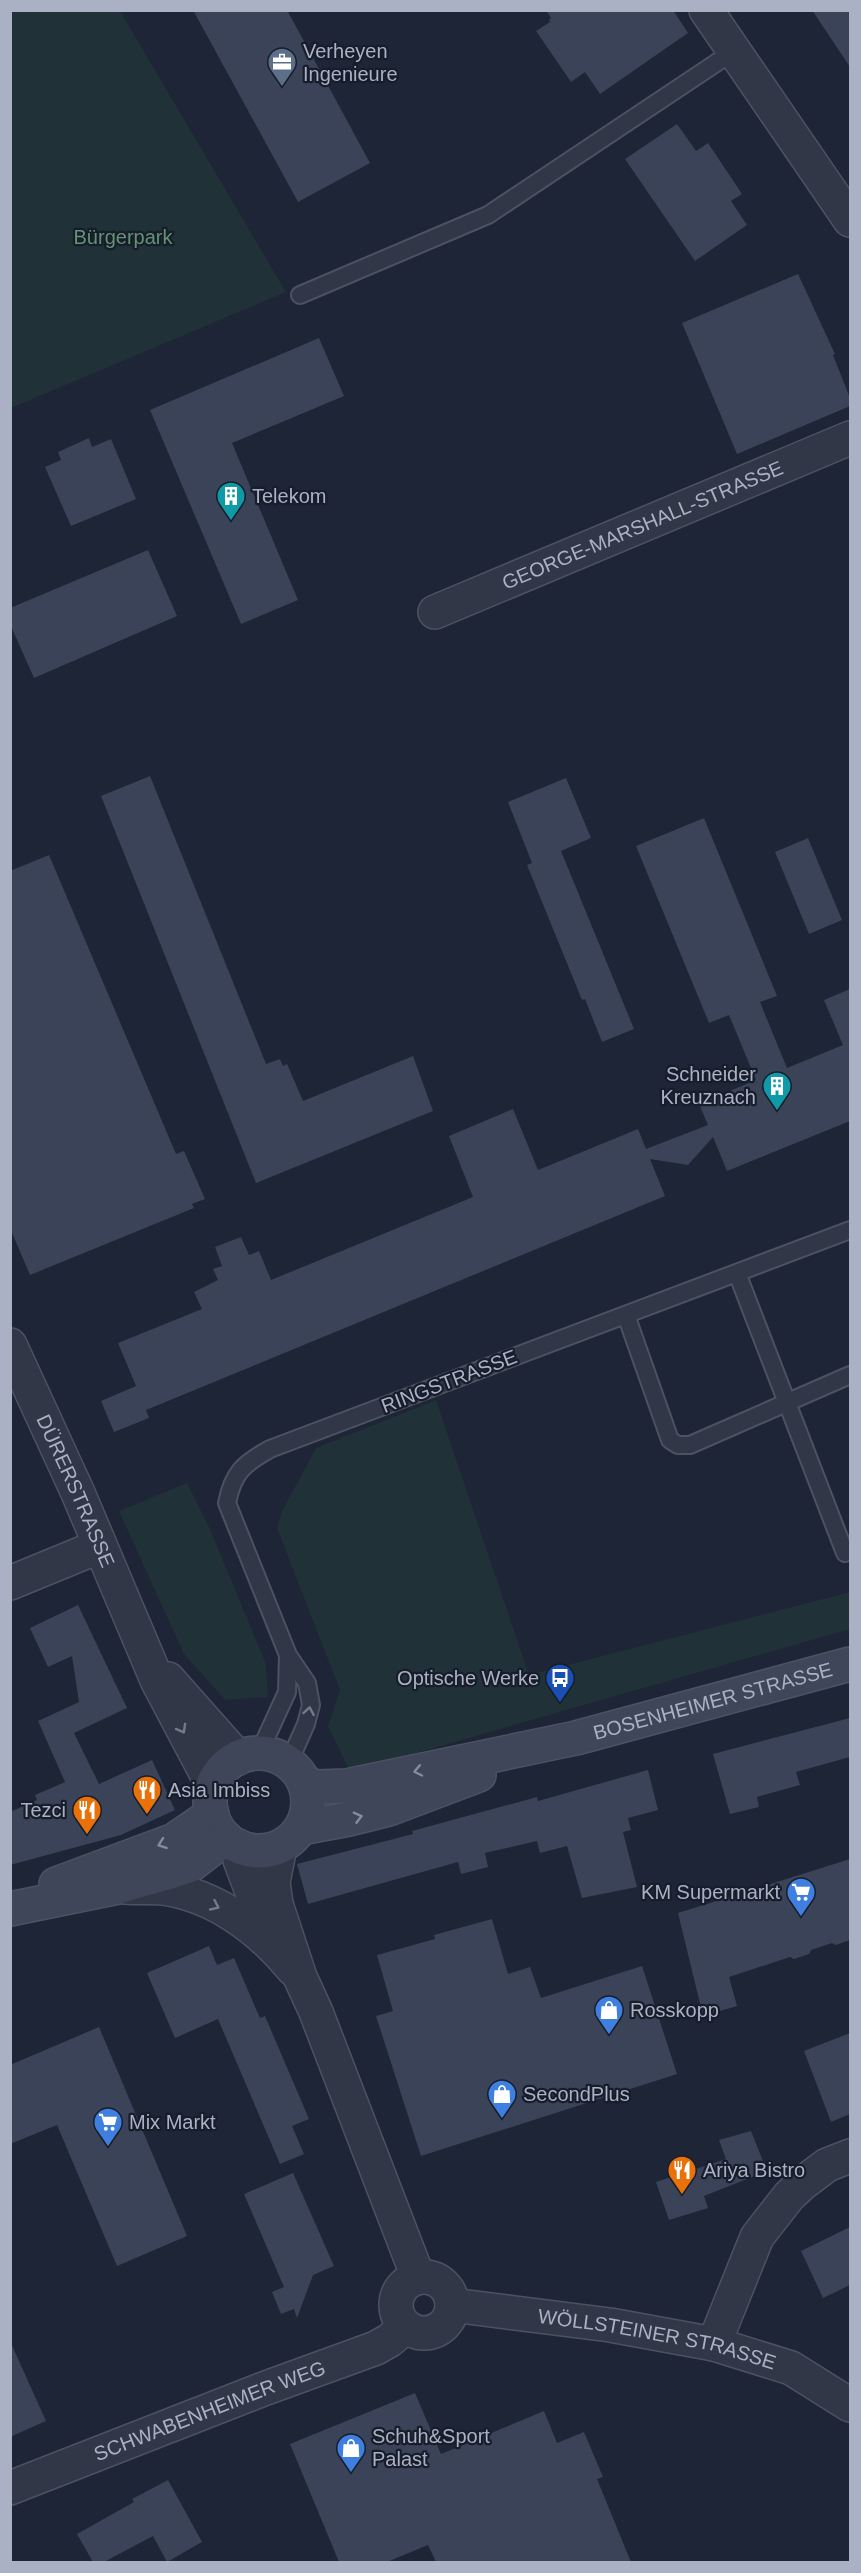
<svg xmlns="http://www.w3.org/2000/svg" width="861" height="2573" font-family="Helvetica,sans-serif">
	<rect width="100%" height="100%" fill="#1e2536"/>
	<!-- green -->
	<path fill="#203137" d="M10,11H120L286,292L11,408Z
		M436,1400L529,1675L850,1592V1629L350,1772L328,1726L340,1690L277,1528L282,1511L316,1448Z
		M187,1483L210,1529L266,1664L268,1697L225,1700L184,1654L119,1511Z"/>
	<!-- building -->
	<path fill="#3a4357" d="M193,10H287L370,163L298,202Z
		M546,10H673L688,33L600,94L585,72L571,82L536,31L550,22L549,19L551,18Z
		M812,10H850V67Z
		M677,124L696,151L708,143L742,194L731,201L747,225L695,261L625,159Z
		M798,274L835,354L833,355L850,398V406L737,454L682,323Z
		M319,338L344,396L232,443L298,600L241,624L150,410Z
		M89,438L92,447L111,439L136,499L71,526L45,467L61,460L58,452Z
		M148,550L177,616L34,678L10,624V608Z
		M150,776L266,1064L280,1059L283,1066L287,1064L303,1101L413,1056L433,1111L256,1183L101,796Z
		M566,778L591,838L561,851L634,1029L602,1042L585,999L582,1000L527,865L532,863L508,802Z
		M704,818L777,996L760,1002L787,1068L843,1045L824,1000L850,989V1121L727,1171L713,1137L688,1165L650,1159L665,1196L146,1410L149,1418L114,1432L101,1401L136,1386L118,1343L202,1309L194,1292L218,1280L213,1269L222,1266L215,1247L241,1237L249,1255L259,1251L271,1280L473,1197L449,1136L513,1109L538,1170L638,1129L646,1149L708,1125L699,1104L756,1080L729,1015L709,1023L636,846Z
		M808,838L842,920L809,934L775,852Z
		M49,855L176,1154L184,1151L205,1199L192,1204L194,1208L30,1275L10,1228V871Z
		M78,1605L127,1708L74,1733L99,1784L152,1760L175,1810L121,1835L10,1865V1812L37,1800L35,1795L65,1782L38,1721L79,1702L72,1656L48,1667L30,1628Z
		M850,1718V1757L796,1772L800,1785L757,1797L759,1807L730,1814L713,1754Z
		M648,1770L658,1810L628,1818L631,1830L623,1832L637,1887L582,1898L567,1846L540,1853L537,1841L485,1853L488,1867L461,1874L458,1862L308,1904L297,1864L413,1834L412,1831L537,1797L538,1801Z
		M850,1859V1940L836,1945L832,1943L811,1950L809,1954L794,1959L790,1957L729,1977L737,2006L703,2016L678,1913Z
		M492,1919L508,1974L530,1967L541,1998L642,1966L677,2074L421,2156L376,2016L393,2011L377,1955L435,1939L434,1935Z
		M209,1946L217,1965L234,1958L260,2018L265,2016L309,2119L292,2126L304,2154L280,2164L218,2019L175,2038L147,1973Z
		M99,2027L187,2236L117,2266L57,2125L10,2144V2065Z
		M850,2033V2114L831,2122L804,2051Z
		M751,2131L767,2171L704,2196L708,2208L669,2220L656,2182L726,2159L719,2140Z
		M293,2173L334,2266L313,2275L297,2318L294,2309L281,2314L272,2292L284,2287L244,2194Z
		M850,2227V2285L823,2298L801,2251Z
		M10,2341L46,2421L10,2437Z
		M415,2393L441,2454L544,2411L557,2443L584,2432L603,2477L597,2479L631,2562H436L428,2545L387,2562H339L290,2444Z
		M168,2480L202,2542L167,2562L153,2536L104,2562H93L77,2534L134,2502L132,2499Z"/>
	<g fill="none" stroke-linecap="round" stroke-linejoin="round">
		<!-- lane casing -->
		<g stroke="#4c5262" stroke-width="20">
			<path id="lane" d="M300,295L488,215L734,51
				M737,1273L845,1553
				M626,1315L670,1440L678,1445H690L850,1375
				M259,1753L287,1692L288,1655
				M293,1766L294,1751L306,1724L311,1705L307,1683L288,1655L227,1503C233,1473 243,1464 270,1449L850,1230"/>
		</g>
		<!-- street casing -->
		<g stroke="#4c5262" stroke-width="36">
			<g id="street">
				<path d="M706,10L850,220"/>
				<path id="s1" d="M435,612L850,438"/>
				<path id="s2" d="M10,1345L78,1493L157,1680L213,1786"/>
				<path d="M10,1583L100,1546"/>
				<path d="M168,1679L238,1758"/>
				<path d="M238,1846L240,1860L267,1932"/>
				<path d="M280,1847L273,1882L276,1904L300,1977L316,2012L418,2277"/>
				<path d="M125,1887C137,1888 150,1887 162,1888C215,1895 260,1929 293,1969"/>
				<circle cx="424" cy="2305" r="28"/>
				<path id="s3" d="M452,2305L610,2325L714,2344L791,2368L850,2405"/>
				<path d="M714,2344L757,2237L789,2196L803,2183L827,2165L850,2156"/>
				<path id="s4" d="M10,2488L266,2388L376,2348L390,2340L405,2327"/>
			</g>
		</g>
		<!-- secondary casing -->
		<g stroke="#4c5262" stroke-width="36">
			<g id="secondary">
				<circle cx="259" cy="1802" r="49"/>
				<path id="s5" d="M305,1784L318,1787L346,1786L576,1738L850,1664"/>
				<path d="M301,1828L349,1819L389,1809L479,1775"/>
				<path d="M56,1884L174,1840L212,1814"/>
				<path d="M10,1909L118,1887L167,1873L191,1865L226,1838"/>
			</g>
		</g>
		<!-- lane -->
		<use href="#lane" stroke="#313746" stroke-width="16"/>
		<!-- street -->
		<use href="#street" stroke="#313746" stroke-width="33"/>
		<!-- secondary -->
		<use href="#secondary" stroke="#3f4659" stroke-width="33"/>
	</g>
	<!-- one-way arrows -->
	<defs><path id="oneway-chevron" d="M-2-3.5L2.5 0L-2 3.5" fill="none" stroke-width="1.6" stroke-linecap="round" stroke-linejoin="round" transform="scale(1.5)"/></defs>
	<g stroke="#747a8b">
		<use href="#oneway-chevron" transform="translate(309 1711) rotate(-80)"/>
		<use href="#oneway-chevron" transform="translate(182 1729) rotate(61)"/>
		<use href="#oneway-chevron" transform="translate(215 1906) rotate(25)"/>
	</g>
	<g stroke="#858c9f">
		<use href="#oneway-chevron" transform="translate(418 1771) rotate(168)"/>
		<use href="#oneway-chevron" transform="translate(358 1817) rotate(-15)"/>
		<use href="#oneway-chevron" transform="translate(162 1844) rotate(160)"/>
	</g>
	<!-- icons -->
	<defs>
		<g id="office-pin" transform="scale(1.5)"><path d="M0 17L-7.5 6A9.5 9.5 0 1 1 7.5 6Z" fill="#5c6f8a" stroke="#171d2a"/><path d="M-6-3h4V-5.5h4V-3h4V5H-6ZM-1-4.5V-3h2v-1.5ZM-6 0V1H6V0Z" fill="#fff"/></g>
		<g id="building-pin" transform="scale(1.5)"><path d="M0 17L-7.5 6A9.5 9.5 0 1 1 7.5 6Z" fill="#0f9aa8" stroke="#171d2a"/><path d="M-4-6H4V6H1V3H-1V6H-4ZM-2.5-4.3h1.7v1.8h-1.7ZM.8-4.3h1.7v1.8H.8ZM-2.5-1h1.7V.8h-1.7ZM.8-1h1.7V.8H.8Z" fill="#fff"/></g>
		<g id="bus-pin" transform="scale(1.5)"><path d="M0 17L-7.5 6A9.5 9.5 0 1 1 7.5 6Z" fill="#1a4fb4" stroke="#171d2a"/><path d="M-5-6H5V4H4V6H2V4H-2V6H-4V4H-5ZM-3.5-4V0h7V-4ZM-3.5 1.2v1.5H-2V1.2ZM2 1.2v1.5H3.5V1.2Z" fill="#fff"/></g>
		<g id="restaurant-pin" transform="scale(1.5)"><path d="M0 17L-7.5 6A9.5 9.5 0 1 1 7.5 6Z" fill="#e8710a" stroke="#171d2a"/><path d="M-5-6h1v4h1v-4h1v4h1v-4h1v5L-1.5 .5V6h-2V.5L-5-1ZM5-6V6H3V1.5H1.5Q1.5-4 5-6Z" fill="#fff"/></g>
		<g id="supermarket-pin" transform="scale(1.5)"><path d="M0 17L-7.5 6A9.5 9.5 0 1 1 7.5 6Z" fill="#3f7fe0" stroke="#171d2a"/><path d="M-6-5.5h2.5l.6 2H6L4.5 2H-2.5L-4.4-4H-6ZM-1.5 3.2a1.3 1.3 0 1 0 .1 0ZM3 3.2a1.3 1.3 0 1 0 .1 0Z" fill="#fff"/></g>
		<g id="shop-pin" transform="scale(1.5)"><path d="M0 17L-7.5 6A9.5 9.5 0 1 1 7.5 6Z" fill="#3f7fe0" stroke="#171d2a"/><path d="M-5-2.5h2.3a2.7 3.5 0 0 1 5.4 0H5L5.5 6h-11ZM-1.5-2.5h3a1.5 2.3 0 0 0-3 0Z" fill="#fff"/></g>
	</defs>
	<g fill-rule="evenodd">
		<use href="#office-pin" x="282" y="62"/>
		<use href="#building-pin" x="231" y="496"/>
		<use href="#building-pin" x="777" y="1086"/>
		<use href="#bus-pin" x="560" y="1678"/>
		<use href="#restaurant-pin" x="147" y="1790"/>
		<use href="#restaurant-pin" x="87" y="1810"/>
		<use href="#supermarket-pin" x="801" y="1892"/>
		<use href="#shop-pin" x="609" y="2010"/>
		<use href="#shop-pin" x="502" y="2094"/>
		<use href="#supermarket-pin" x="108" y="2122"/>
		<use href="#restaurant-pin" x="682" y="2170"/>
		<use href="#shop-pin" x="351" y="2448"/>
	</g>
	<g text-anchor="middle" stroke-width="4.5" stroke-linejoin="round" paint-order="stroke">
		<!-- poi labels -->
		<g font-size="20" fill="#abb1c4" stroke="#171d2a" text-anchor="start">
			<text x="303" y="58">Verheyen<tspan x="303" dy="23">Ingenieure</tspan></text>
			<text x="252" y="503">Telekom</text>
			<text x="756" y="1081" text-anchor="end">Schneider<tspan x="756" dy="23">Kreuznach</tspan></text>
			<text x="539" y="1685" text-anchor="end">Optische Werke</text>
			<text x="168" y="1797">Asia Imbiss</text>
			<text x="66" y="1817" text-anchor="end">Tezci</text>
			<text x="780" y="1899" text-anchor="end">KM Supermarkt</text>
			<text x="630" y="2017">Rosskopp</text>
			<text x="523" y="2101">SecondPlus</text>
			<text x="129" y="2129">Mix Markt</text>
			<text x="703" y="2177">Ariya Bistro</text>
			<text x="372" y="2443">Schuh&amp;Sport<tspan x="372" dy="23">Palast</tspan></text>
		</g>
		<!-- park labels -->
		<g font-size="20" fill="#629474" stroke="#171d2a">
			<text x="123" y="244">Bürgerpark</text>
		</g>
		<!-- street labels -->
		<g font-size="20" fill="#abb1c4" stroke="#171d2a">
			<text dy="7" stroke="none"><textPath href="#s1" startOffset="225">GEORGE-MARSHALL-STRASSE</textPath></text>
			<text transform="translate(449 1381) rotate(-21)" y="7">RINGSTRASSE</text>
			<text dy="7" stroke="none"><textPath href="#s2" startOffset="160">DÜRERSTRASSE</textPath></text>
			<text dy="7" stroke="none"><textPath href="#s5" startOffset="418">BOSENHEIMER STRASSE</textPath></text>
			<text dy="7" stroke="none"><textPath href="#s3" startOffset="208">WÖLLSTEINER STRASSE</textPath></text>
			<text dy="7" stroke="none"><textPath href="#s4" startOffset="214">SCHWABENHEIMER WEG</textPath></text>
		</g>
	</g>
	<!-- border -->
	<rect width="861" height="2573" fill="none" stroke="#abb1c4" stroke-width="24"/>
</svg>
